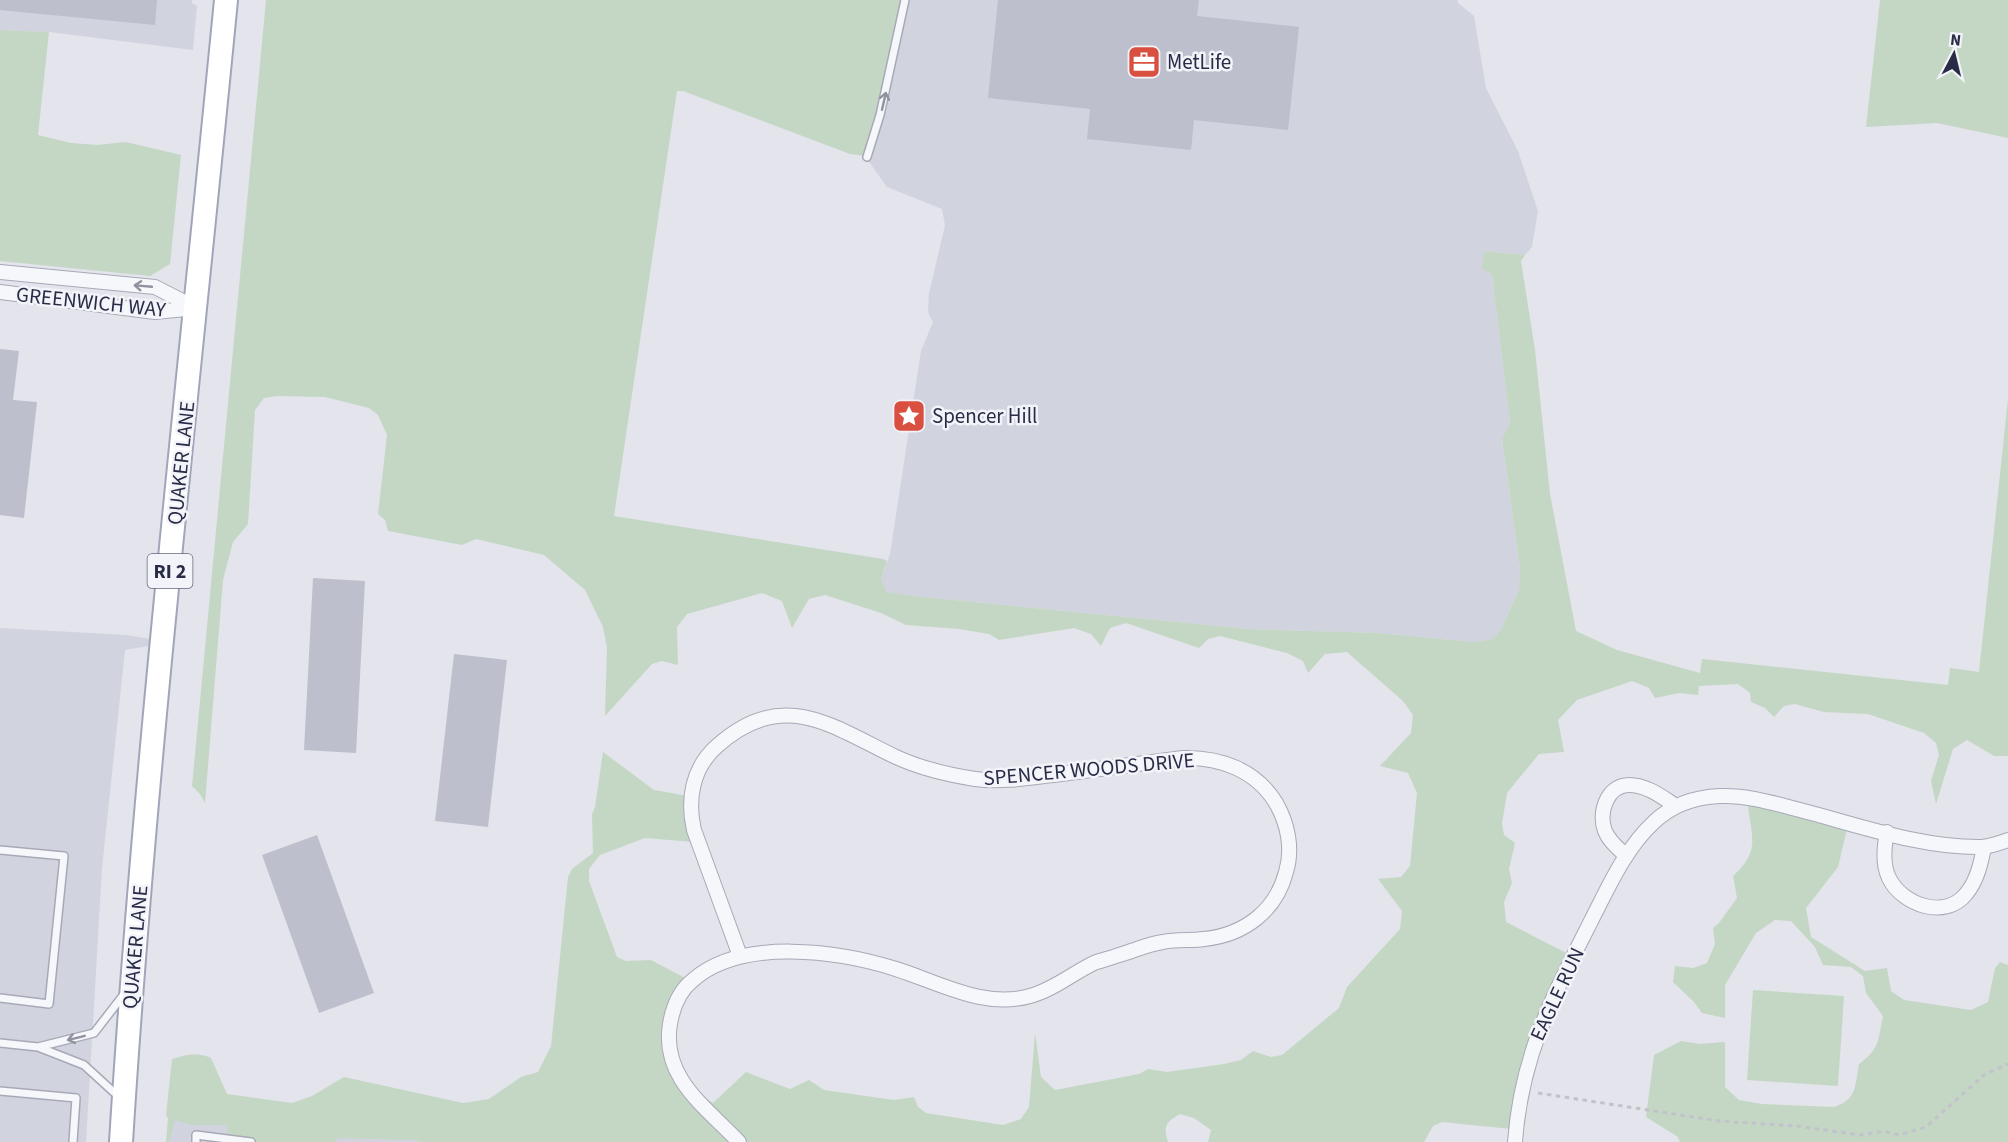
<svg xmlns="http://www.w3.org/2000/svg" width="2008" height="1142" font-family="'Source Sans 3',sans-serif">
	<rect width="100%" height="100%" fill="#e3e4ec"/>
	<!-- built -->
	<path fill="#d1d3de" d="M0,0H192V3L197,6L193,50L49,32L0,30Z
		M902,0H1458V3L1474,16L1486,88L1518,151L1538,211L1532,247L1525,255L1483,251L1485,256L1481,266L1492,275L1510,423L1502,440L1520,569L1519,590L1501,629L1493,639L1474,642L1379,633L1249,629L923,597L885,592L881,579L890,554L921,351L933,322L928,312L929,294L945,225L942,209L887,187L865,156Z
		M0,628L126,635L162,641L160,644L125,650L102,868L86,1142H0Z
		M173,1116L414,1140L422,1142H169Z"/>
	<!-- green -->
	<path fill="#c4d7c4" d="M266,0H902L896,44L865,156L850,154L683,91H677L614,516L883,559L887,561L881,579L886,592L923,597L1249,629L1379,633L1474,642L1493,639L1501,629L1519,590L1520,569L1502,439L1510,423L1492,275L1481,267L1484,256L1483,251L1525,255L1521,261L1535,350L1550,494L1576,631L1617,650L1700,673L1702,659L1948,685L1950,668L1979,672L2008,399V756H1994L1967,740L1953,749L1936,804L1931,781L1939,755L1936,743L1924,733L1868,714L1824,712L1795,704L1784,706L1774,717L1765,708L1751,702L1750,693L1738,684L1699,686L1698,695L1679,693L1655,698L1649,688L1632,681L1577,700L1558,720L1564,752L1539,754L1507,793L1502,823L1504,835L1515,843L1509,869L1512,883L1504,902L1506,922L1574,957L1511,1129L1442,1122L1433,1126L1424,1142H1208L1211,1130L1194,1118L1180,1114C1166,1122 1163,1126 1168,1142H422L414,1140L338,1138L335,1142H228L227,1125H192L175,1120L169,1142H166L168,1118L166,1115L172,1059C186,1055 197,1052 211,1058L227,1094L292,1103L312,1096L344,1077L463,1103L489,1099L521,1077L538,1072L551,1046L568,877L572,869L593,853L592,814L595,807L603,752L654,790L688,796L693,842L645,838L600,855L589,869V881L617,957L626,961L651,960L687,979C672,1017 661,1045 690,1080C697,1089 703,1097 713,1103L746,1072L790,1089L809,1080L824,1090L894,1100L914,1097L918,1107L926,1113L1003,1125L1021,1119L1029,1107L1035,1033L1041,1077L1055,1090L1139,1074L1148,1069L1167,1072L1224,1064L1241,1060L1253,1051L1271,1057L1282,1055L1339,1008L1347,987L1400,929L1402,911L1378,879L1401,877L1410,866L1417,793L1408,773L1380,766L1411,733L1413,715L1403,701L1347,652L1325,654L1308,673L1303,661L1287,653L1220,636L1208,639L1199,648L1126,623L1110,628L1101,646L1091,634L1074,628L999,640L989,634L959,629L906,625L881,613L825,595L809,599L792,628L782,601L762,593L687,614L677,627L678,665L662,661L652,664L605,716L607,648L603,627L585,590L544,555L476,539L462,545L388,531L385,520L378,514L387,435L378,415L369,408L325,397L277,396L264,398L255,410L248,524L233,542L223,580L205,803L200,794L192,786Z
		M1880,0H2008V138L1937,123L1866,127Z
		M0,30L49,32L38,135L71,143L97,145L126,142L181,155L170,264L150,276L0,261Z
		M1748,806L1769,807L1847,829L1838,867L1806,908L1811,937L1865,971L1887,968L1891,991L1904,1000L1971,1010L1988,1002L1995,968L2000,962L2008,965V1142H1680L1678,1137L1646,1117L1654,1055L1681,1041L1700,1044L1725,1042V1087L1739,1100L1762,1104L1834,1107C1857,1100 1855,1085 1859,1064C1880,1049 1878,1040 1883,1016L1866,993L1863,976L1851,967L1823,965L1815,947L1791,921L1775,920L1756,933L1725,985V1018L1702,1013L1694,1002L1673,982L1675,966L1693,968L1707,963L1715,944L1713,928L1719,923L1737,898L1733,876C1760,851 1752,839 1748,806Z
		M1753,990L1844,996L1838,1086L1747,1080Z"/>
	<!-- building -->
	<path fill="#bdbfcd" d="M0,0H157L155,25L0,10Z
		M998,0H1199L1197,16L1299,27L1288,130L1194,120L1191,150L1087,139L1090,109L988,98Z
		M0,349L19,351L13,400L37,402L24,518L0,515Z
		M313,578L365,581L356,753L304,750Z
		M454,654L507,660L488,827L435,821Z
		M317,835L374,993L319,1013L262,855Z"/>
	<g fill="none" stroke-linecap="round" stroke-linejoin="round">
		<!-- service casing -->
		<g stroke="#a7a9b7" stroke-width="10">
			<path id="service" d="M867,157L880,115L905,0
				M0,850L64,856L49,1004L0,998
				M0,1043L38,1047L84,1065L119,1097
				M38,1047L94,1033L125,993
				M0,1091L76,1098L73,1142
				M196,1142V1135L251,1142"/>
		</g>
		<!-- minor casing -->
		<g stroke="#a7a9b7" stroke-width="16">
			<path id="minor" d="M0,272L155,287L196,308
				M0,292L155,312L196,308
				M1887,832C1884,847 1882,864 1889,878C1902,905 1945,920 1966,894C1977,881 1981,863 1984,847
				M1626,856C1618,848 1609,841 1605,831C1598,813 1607,785 1629,785C1647,785 1662,797 1676,806
				M739,1142C706,1107 661,1078 670,1024C673,1006 679,991 693,980C742,937 839,951 896,969C940,983 984,1009 1030,996C1053,990 1073,973 1094,963C1102,960 1111,958 1119,955C1133,951 1148,944 1163,942C1177,939 1191,941 1204,939C1244,935 1276,911 1286,872C1293,849 1288,824 1276,803C1256,770 1220,757 1183,758C1142,763 1102,769 1061,774C1033,777 1003,783 975,779C949,775 920,768 896,757C831,726 783,687 717,746C692,768 687,800 694,830L740,956
				M1515,1142C1521,1056 1553,996 1591,921C1609,886 1625,849 1654,822C1672,805 1695,797 1720,796C1747,795 1773,803 1800,810C1858,825 1921,848 1982,847C1990,846 2000,843 2008,840"/>
		</g>
		<!-- primary casing -->
		<g stroke="#a1a5b9" stroke-width="26">
			<path id="primary" d="M121,1142C145,761 189,380 226,0"/>
		</g>
		<!-- path -->
		<path stroke="#c1c2cb" stroke-width="3" stroke-dasharray="4.5 4.5" stroke-linecap="butt" d="M1538,1093L1719,1121L1797,1126L1860,1135L1884,1131L1899,1135L1926,1127L1984,1075L2008,1064"/>
		<!-- service -->
		<use href="#service" stroke="#f6f7fa" stroke-width="7"/>
		<!-- minor -->
		<use href="#minor" stroke="#f6f7fa" stroke-width="14"/>
		<!-- primary -->
		<use href="#primary" stroke="#fff" stroke-width="22"/>
	</g>
	<!-- one-way arrows -->
	<defs><path id="oneway-shaft" d="M-6 0H5M1.5-3L5.5 0L1.5 3" fill="none" stroke-width="1.6" stroke-linecap="round" stroke-linejoin="round" transform="scale(1.5)"/></defs>
	<g stroke="#9092a0">
		<use href="#oneway-shaft" transform="translate(884 101) rotate(-77)"/>
		<use href="#oneway-shaft" transform="translate(143 286) rotate(-175)"/>
		<use href="#oneway-shaft" transform="translate(76 1038) rotate(166)"/>
	</g>
	<!-- icons -->
	<defs>
		<g id="office-square" transform="scale(1.725)"><rect x="-9" y="-9" width="18" height="18" rx="4" fill="#d94f40" stroke="#f3f4f9"/><path d="M-6-3h4V-5.5h4V-3h4V5H-6ZM-1-4.5V-3h2v-1.5ZM-6 0V1H6V0Z" fill="#fff"/></g>
		<g id="sight-square" transform="scale(1.725)"><rect x="-9" y="-9" width="18" height="18" rx="4" fill="#d94f40" stroke="#f3f4f9"/><path d="M0-6L1.8-2.2L6-1.7L2.9 1.2L3.7 5.4L0 3.3L-3.7 5.4L-2.9 1.2L-6-1.7L-1.8-2.2Z" fill="#fff"/></g>
	</defs>
	<g fill-rule="evenodd">
		<use href="#office-square" x="1144" y="62"/>
		<use href="#sight-square" x="909" y="416"/>
	</g>
	<g text-anchor="middle" stroke-width="5" stroke-linejoin="round" paint-order="stroke">
		<!-- shield labels -->
		<rect fill="#f3f4f9" stroke="#66687c" stroke-width="1.5" x="147.5" y="554" width="45" height="34" rx="4.5"/>
		<g font-size="20" font-weight="bold" fill="#292c46">
			<text x="170" y="578">RI 2</text>
		</g>
		<!-- poi labels -->
		<g font-size="21" fill="#292c46" stroke="#f3f4f9" text-anchor="start">
			<text x="1167" y="69">MetLife</text>
			<text x="932" y="423">Spencer Hill</text>
		</g>
		<!-- street labels -->
		<g font-size="21" fill="#292c46" stroke="#f3f4f9">
			<text transform="translate(91 302) rotate(6)" y="7">GREENWICH WAY</text>
			<text transform="translate(181 463) rotate(-84)" y="7">QUAKER LANE</text>
			<text transform="translate(1089 769) rotate(-5)" y="7">SPENCER WOODS DRIVE</text>
			<text transform="translate(135 947) rotate(-85)" y="7">QUAKER LANE</text>
			<text transform="translate(1557 994) rotate(-65)" y="7">EAGLE RUN</text>
		</g>
	</g>
	<!-- north arrow -->
	<g transform="translate(1954 54) rotate(7)" stroke="#f3f4f9" stroke-width="4.5" paint-order="stroke">
	<path d="M0-4.5L10 22L0 15L-10 22Z" fill="#292c46"/>
	<text y="-9" font-size="16" font-weight="bold" text-anchor="middle" fill="#292c46">N</text>
	</g>
</svg>
